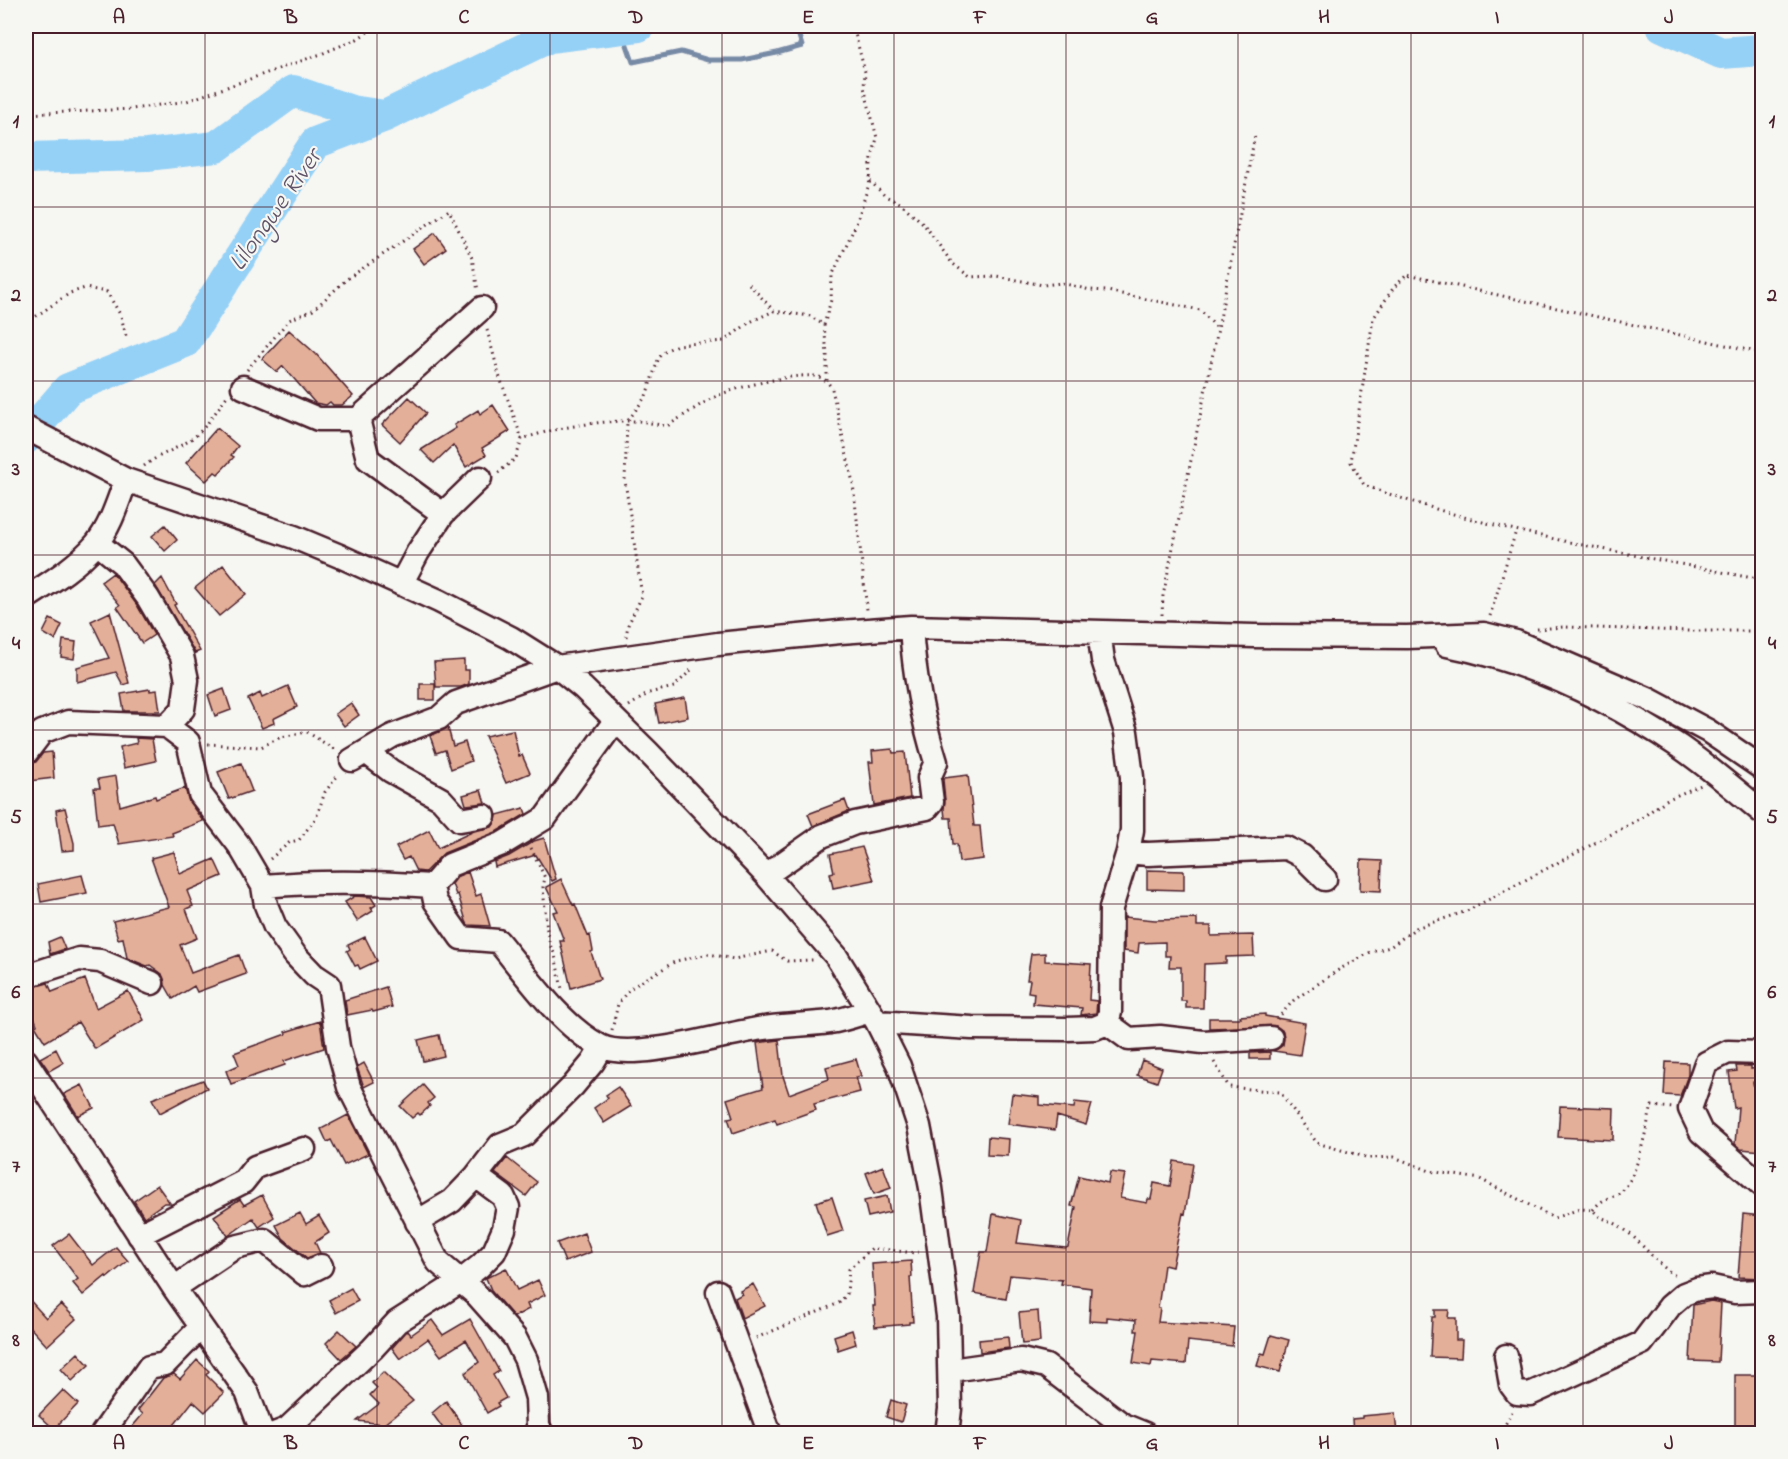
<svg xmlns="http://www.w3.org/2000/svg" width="1788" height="1459" font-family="'Indie Flower',sans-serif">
	<rect width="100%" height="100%" fill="#f6f6f2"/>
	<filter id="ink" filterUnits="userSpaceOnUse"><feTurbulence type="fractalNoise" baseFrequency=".0167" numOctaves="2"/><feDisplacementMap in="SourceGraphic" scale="12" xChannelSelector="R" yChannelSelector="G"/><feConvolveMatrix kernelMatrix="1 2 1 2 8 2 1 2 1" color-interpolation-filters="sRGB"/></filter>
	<g filter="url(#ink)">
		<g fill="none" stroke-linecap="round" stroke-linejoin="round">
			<!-- stream -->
			<path stroke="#778aa5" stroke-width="5" d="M549,26V37
				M621,28L633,62L681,52L708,60H742L777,53L802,46L796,26"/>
			<!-- river -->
			<path stroke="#95d1f6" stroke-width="32" d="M1662,26L1721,53L1762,50
				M26,158L147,155L216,147L293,91L351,111L385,116
				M26,438L68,389L185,342L315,143L385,116L549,37L639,26"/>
		</g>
		<!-- building -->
		<path fill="#e4af98" stroke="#4a1f2b" stroke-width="1.5" d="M435,233L446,248L424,264L413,249Z
			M289,330L316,354L353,396L342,405H333L330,402L326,405L315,403L283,366L277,372L262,359Z
			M409,397L426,413L400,442L382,425Z
			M493,405L510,431L482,448L486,455L466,467L453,445L434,463L421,450L456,428L454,425L478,410L480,414Z
			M217,428L238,446L231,455L234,457L218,474L215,472L206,481L186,463Z
			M165,525L177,540L165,551L152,536Z
			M223,565L246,594L219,616L195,588Z
			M113,573L137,605L154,635L142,643L117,607L120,605L101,582Z
			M162,578L176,604L174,605L200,651L195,653L155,585Z
			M110,612L129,683L123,685L116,672L77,682V667L109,658L91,621Z
			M50,619L62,625L55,640L43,633Z
			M63,640L76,642L74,659L61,657Z
			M464,660V670H469V684L461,687H436L434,662Z
			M420,684H435V700H420Z
			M288,686L297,707L273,719L274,723L262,728L248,699L260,693L262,698Z
			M150,689V691L157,690L160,711H124L121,694Z
			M224,689L231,710L215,716L208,695Z
			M685,698L688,717L659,723L655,704Z
			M351,703L359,715L344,726L335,714Z
			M448,728L453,746L465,742L471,761L451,769L445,750L436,753L430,736Z
			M513,730L519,756L522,755L530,773L506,783L485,736Z
			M136,738L152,739L156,761L124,768L120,747L137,743Z
			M892,749L893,753L905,752L910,798L874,805L869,762H873L872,751Z
			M52,752L54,778L29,781L27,766L36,762L43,753Z
			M241,763L252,791L229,799L218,772Z
			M968,775L974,826H980L983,859L959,862L957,844H953L951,818H945L944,809L945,800L943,780L944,778Z
			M116,776L120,806L155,796L156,799L185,788L189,802L203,821L172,833L173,836L119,844L113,823L98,825L94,788H100L98,779Z
			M481,790L485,803L466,805L463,795Z
			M845,800L849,811L813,826L808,814Z
			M65,808L74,843V850L62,851L56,810Z
			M524,808L526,814L496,832L444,853L425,872L416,871L409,857L403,860L396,847L429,830L438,848L474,831L492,827L496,821L497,815Z
			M544,838L556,879L552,881L536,855L495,867L494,862L509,856L534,841Z
			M862,847L874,880L833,888L830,873L834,872L830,854Z
			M174,852L180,874L214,859L222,876L187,891L193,906L186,909L197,938L180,945L191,973L239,955L246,974L197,992L194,986L173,999L165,985L162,974L150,965L147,966L127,958L123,938L118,939L113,921L169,907L151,858Z
			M1361,860L1382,861L1381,891L1360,890Z
			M1147,870L1184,871V890L1147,889Z
			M468,872L476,896L481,894L490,926L468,925L466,921L458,894L456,895L452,884L458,876Z
			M82,875L87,893L41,902L38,884Z
			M561,879L573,905L575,904L588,936L590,935L593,951L591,952L600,979L571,988L560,941H564L553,912L558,911L546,887Z
			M355,896L371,897L376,905L371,908L373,911L357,921L345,902Z
			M1124,917L1155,920L1197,919V926H1211V936L1253,935L1254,956L1226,957V963L1204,964L1203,1008H1186V1001H1181V967H1169L1170,956H1165V942L1139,943L1138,953L1124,951Z
			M60,937L65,949L50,954L48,942Z
			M365,937L377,961L360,969L358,965L355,966L347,951L350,949L348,945Z
			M28,940L34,959L26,962V941Z
			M1045,953V961L1091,964L1089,1000L1097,1001L1096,1013L1081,1015L1082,1008L1033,1004L1034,993L1028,992L1030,980H1027L1031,954Z
			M85,979L96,1008L128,991L144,1020L95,1049L78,1022L45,1042L35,1026L37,1025L26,994V989L48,983L52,992Z
			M386,987L392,1007L373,1012L372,1010L347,1015L345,1000Z
			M1265,1014V1016L1305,1023L1300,1055L1274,1051L1283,1045L1284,1038L1283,1031L1276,1026L1209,1028V1018H1241L1240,1016Z
			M320,1021L324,1048L284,1061L285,1065L231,1084L226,1071L239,1065L234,1053L286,1034L285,1032Z
			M439,1035L444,1056L423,1061L418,1040Z
			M779,1040L783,1076L789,1094L829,1079L826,1067L856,1059L861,1076L856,1077L860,1092L814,1104L816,1110L777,1124L775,1119L733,1133L728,1118L733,1117L727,1099L763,1088L757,1043Z
			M56,1049L63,1063L49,1071L40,1058Z
			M1270,1052V1059H1250V1053Z
			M1142,1060L1162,1068L1157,1082L1137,1075Z
			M1666,1062L1688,1063V1075L1680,1096L1664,1095Z
			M364,1063L374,1082L364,1087L357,1067Z
			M1736,1066H1751V1069L1757,1068L1759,1081L1753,1082L1759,1117L1762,1118V1151L1741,1149L1735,1144L1738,1107L1734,1108L1729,1072L1737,1071Z
			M203,1080L207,1088L160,1113L152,1099Z
			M82,1085L94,1108L78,1116L64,1094Z
			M423,1085L434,1098L428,1103L430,1106L420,1115L418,1113L412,1118L400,1106Z
			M618,1087L631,1106L604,1123L594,1108L608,1098L606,1095Z
			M1012,1094L1039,1097V1105L1074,1108L1075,1102L1092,1104L1086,1125L1057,1116L1055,1130L1008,1124Z
			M1560,1106L1614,1108L1613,1140L1558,1137Z
			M348,1115L368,1154L344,1165L331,1140L327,1142L321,1129Z
			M988,1137L1009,1139L1008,1156L987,1155Z
			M507,1158L537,1182L526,1196L495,1173Z
			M1174,1161L1193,1164L1185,1214L1183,1213L1172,1267L1164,1265L1158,1308H1160L1158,1322L1234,1327L1232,1346L1188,1341L1186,1364L1152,1361L1151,1366L1133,1363L1138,1331H1135L1136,1320L1107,1317V1322L1089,1321L1091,1288L1061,1284L1062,1280L1010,1275L1006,1299L974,1293L981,1252H987L993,1214L1021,1220L1017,1243L1066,1248L1068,1247L1076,1207L1071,1206L1079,1176L1108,1183L1110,1172L1125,1174L1120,1198L1147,1203L1148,1199H1151L1154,1183L1170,1186Z
			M883,1166L891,1188L874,1194L866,1173Z
			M157,1185L170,1203H164L144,1217L134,1201Z
			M262,1195L274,1217L259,1227L253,1218L228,1236L214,1216L240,1199L244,1205Z
			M887,1196L890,1212L868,1217L864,1201Z
			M832,1197L843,1231L827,1236L816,1202Z
			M300,1213L306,1224L319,1216L329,1233L315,1242L320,1253L307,1258L283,1238L276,1225Z
			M1743,1214L1762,1216V1278L1738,1277Z
			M584,1233L591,1252L565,1262L557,1243Z
			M69,1234L93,1265L116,1247L128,1261L107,1278L106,1276L83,1295L73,1283L78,1279L53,1246Z
			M911,1261L912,1277H910L913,1322H909V1324L875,1327L873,1306H875L872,1264Z
			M506,1268L517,1290L538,1280L545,1295L527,1304L529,1309L514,1317L492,1292L486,1278Z
			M753,1284L765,1306L742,1318L735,1298L742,1294L740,1291Z
			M351,1288L358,1301L336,1313L329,1300Z
			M26,1296L46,1318L61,1304L76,1319L47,1346L26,1323Z
			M1711,1301L1721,1303L1718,1362L1690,1361L1693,1305Z
			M1435,1310H1449L1448,1318H1456V1340H1462L1461,1358L1430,1357L1432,1317H1435Z
			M1038,1311L1040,1342L1022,1344L1019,1313Z
			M470,1319L499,1371L493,1375L506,1398L497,1403L499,1406L487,1413L465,1373L479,1362L466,1340L441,1356L428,1339L400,1359L392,1348L406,1332L408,1331L411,1335L432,1320L443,1335Z
			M339,1330L356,1346L341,1359L326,1343Z
			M852,1330L856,1344L838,1350L834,1336Z
			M1271,1335L1289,1340L1280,1372L1257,1366L1261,1353L1265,1354Z
			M1008,1337L1009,1348L980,1352L979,1340Z
			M78,1353L89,1365L72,1381L61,1369Z
			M197,1360L209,1371L206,1375L224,1393L205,1412L193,1401L167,1434H126L143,1414L138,1410L163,1378L174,1374L180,1379Z
			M383,1372L413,1401L384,1424L357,1421L379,1404L370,1395L377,1388L372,1383Z
			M1735,1375H1756V1434H1735Z
			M63,1390L78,1404L54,1429L39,1415Z
			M891,1400L906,1405L901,1422L886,1417Z
			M446,1401L468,1434H447L432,1413Z
			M1395,1413L1397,1434H1353L1352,1419L1362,1418V1416Z"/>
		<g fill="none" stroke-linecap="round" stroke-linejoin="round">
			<!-- minor casing -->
			<g stroke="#4a1f2b" stroke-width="27">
				<path id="minor" d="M243,387L318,419H358
					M26,428L126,480L294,537L342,557L439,601L511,638L557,667L583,688L648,752L766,875L836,956L877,1022L899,1066L919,1126L931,1188L948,1316L950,1409L947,1434
					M443,514L368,459L358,419L482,308
					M401,584L418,552L443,514L480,478
					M26,598C51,582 76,567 96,544C111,526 118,501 126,480
					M1447,645C1529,661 1610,700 1680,747C1709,767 1736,790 1762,812
					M615,721L545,818L502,844L450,865L432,886L435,901L461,938L498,941C526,975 561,1026 600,1046C631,1062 721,1035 757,1029C781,1025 806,1025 830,1022C843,1020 857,1015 870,1011
					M167,726L188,742L200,794L239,845L263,886L266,905L275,927L295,955L314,975L329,985L338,1047L349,1087L438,1262L477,1295L515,1338L526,1360L537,1398L538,1425L542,1434
					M366,752L391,771L441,799L460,820L484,816
					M26,753L42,732L68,722L167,726L183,709L187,680L182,656L148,598L123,564L97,543
					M352,760L392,736L439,718L456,703L557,667L718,644L840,632L911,627L1254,636L1407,637L1484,634L1516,642L1648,699L1708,731L1762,768
					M1128,852L1148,854L1286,848L1302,856L1325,879
					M766,875L822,836L855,823L927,808L932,802L929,778L936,762C922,718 914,673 911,627
					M263,886C319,881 375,882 432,886
					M26,976L79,959L100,961L152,983
					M877,1022L972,1028L1067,1029L1095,1028L1107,1023L1110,1012L1111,908L1128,852L1132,830V777L1126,732L1103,660L1099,632
					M1107,1023L1129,1039L1160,1037L1203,1042L1271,1038
					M1762,1053L1728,1052L1706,1063L1690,1109L1701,1132L1762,1185
					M26,1061L174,1288L247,1392L263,1434
					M417,1222L452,1201L476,1176L500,1145L524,1135L573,1086L593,1062L602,1047
					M139,1235L243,1182L255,1167L304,1149
					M174,1288L235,1247L264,1240L305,1274L321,1266
					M718,1292L770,1434
					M1506,1356L1511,1385L1517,1393L1530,1394L1642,1343L1670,1306L1684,1294L1697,1289L1712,1287L1735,1292L1762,1291
					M951,1370L1021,1360L1046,1366L1123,1425L1145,1434
					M102,1434L149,1367L165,1364L201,1327
					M274,1434L287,1429L372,1349L397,1322L461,1281L480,1266L494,1252L504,1229L508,1207L503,1196L476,1176"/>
			</g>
			<!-- path -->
			<path stroke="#4a1f2b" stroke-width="3" stroke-dasharray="1.5 4.5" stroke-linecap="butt" d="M26,114L132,109L187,101L321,54L357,39L377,26
				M870,181L885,196L900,203L923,223L952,263L970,277L996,276L1043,285L1062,283L1090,290L1107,291L1200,310L1218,329
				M749,284L774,311L810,316L824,325L827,354V382
				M26,323L70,293L85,288L107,292L121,316L126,336
				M824,325L831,300L832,276L856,224L870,181L871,162L877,138L864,87L865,72L853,26
				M487,330L499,375L522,439
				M1762,353L1407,275L1394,287L1373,319L1351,462L1364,485C1492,533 1629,553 1762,580
				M247,370L289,320L313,310L347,279L449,210L472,258L478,291
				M144,466C158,455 175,450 190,440C205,430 216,411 227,396
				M498,473L516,458L522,439C558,427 601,420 639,421C648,422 658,425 667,426C684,416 701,403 719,395C738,387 800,371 819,377C826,379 829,384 832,389L853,483L867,610
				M1162,615L1163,596L1218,329L1255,135
				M1490,616L1516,531
				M1537,629L1564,627L1690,631H1762
				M626,637L628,625L642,596L625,481L627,422L646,396L659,357L667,350L677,345L724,341L750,322L774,311
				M629,706L649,693L674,687L693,668
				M208,744L261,747L281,737L307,732L337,751
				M531,848L545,878L543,887L547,931L550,945L555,955L562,989
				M270,859L290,842L299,840L316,818L325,792L339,774
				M1277,1019L1294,1000L1340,969L1371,952L1390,947L1416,928L1467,911L1640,819L1666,800L1701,785
				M612,1030L618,1004L629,989L676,961L709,954L734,959L772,951L787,961L813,960
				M1214,1062L1229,1087L1280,1092L1317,1143L1369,1158L1394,1157L1430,1171L1480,1179L1554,1218L1580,1209L1593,1210C1601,1220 1603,1217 1612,1222C1639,1235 1651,1261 1676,1276
				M1593,1210C1604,1195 1613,1200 1623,1190C1638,1175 1646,1127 1652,1106L1673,1108
				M756,1338L839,1303L847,1294L849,1269L872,1248L915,1253L919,1252
				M1500,1434L1512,1412"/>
			<!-- minor -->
			<use href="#minor" stroke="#f6f6f2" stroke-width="22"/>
		</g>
	</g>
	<!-- grid -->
	<path fill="none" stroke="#4a1f2b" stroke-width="1.5" stroke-opacity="0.55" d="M205,26V1434M377,26V1434M550,26V1434M722,26V1434M894,26V1434M1066,26V1434M1238,26V1434M1411,26V1434M1583,26V1434M26,207H1762M26,381H1762M26,555H1762M26,730H1762M26,904H1762M26,1078H1762M26,1252H1762"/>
	<g text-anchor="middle" stroke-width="4.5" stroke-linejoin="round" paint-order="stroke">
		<!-- water labels -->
		<g font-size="26" font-style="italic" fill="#605468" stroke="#f6f6f2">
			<text transform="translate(274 209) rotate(-55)" y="9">Lilongwe River</text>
		</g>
	</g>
	<!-- margin -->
	<rect width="1788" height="1459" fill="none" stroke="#f6f6f2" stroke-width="66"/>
	<rect x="33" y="33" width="1722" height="1393" fill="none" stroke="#4a1f2b" stroke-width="2"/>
	<g font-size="20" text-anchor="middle" font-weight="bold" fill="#4a1f2b">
		<text x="119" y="23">A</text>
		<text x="291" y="23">B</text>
		<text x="464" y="23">C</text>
		<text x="636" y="23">D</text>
		<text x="808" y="23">E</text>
		<text x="980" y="23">F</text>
		<text x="1152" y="23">G</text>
		<text x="1324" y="23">H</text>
		<text x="1497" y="23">I</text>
		<text x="1669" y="23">J</text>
		<text x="16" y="127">1</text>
		<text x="1772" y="127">1</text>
		<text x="16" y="301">2</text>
		<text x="1772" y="301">2</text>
		<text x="16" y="475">3</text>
		<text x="1772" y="475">3</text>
		<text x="16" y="649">4</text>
		<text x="1772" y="649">4</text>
		<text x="16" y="823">5</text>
		<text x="1772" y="823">5</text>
		<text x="16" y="998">6</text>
		<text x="1772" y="998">6</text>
		<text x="16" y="1172">7</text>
		<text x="1772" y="1172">7</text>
		<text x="16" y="1346">8</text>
		<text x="1772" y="1346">8</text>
		<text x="119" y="1449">A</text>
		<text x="291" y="1449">B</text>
		<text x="464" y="1449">C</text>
		<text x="636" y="1449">D</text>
		<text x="808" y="1449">E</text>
		<text x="980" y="1449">F</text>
		<text x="1152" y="1449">G</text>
		<text x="1324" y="1449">H</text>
		<text x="1497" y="1449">I</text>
		<text x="1669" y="1449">J</text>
	</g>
</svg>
